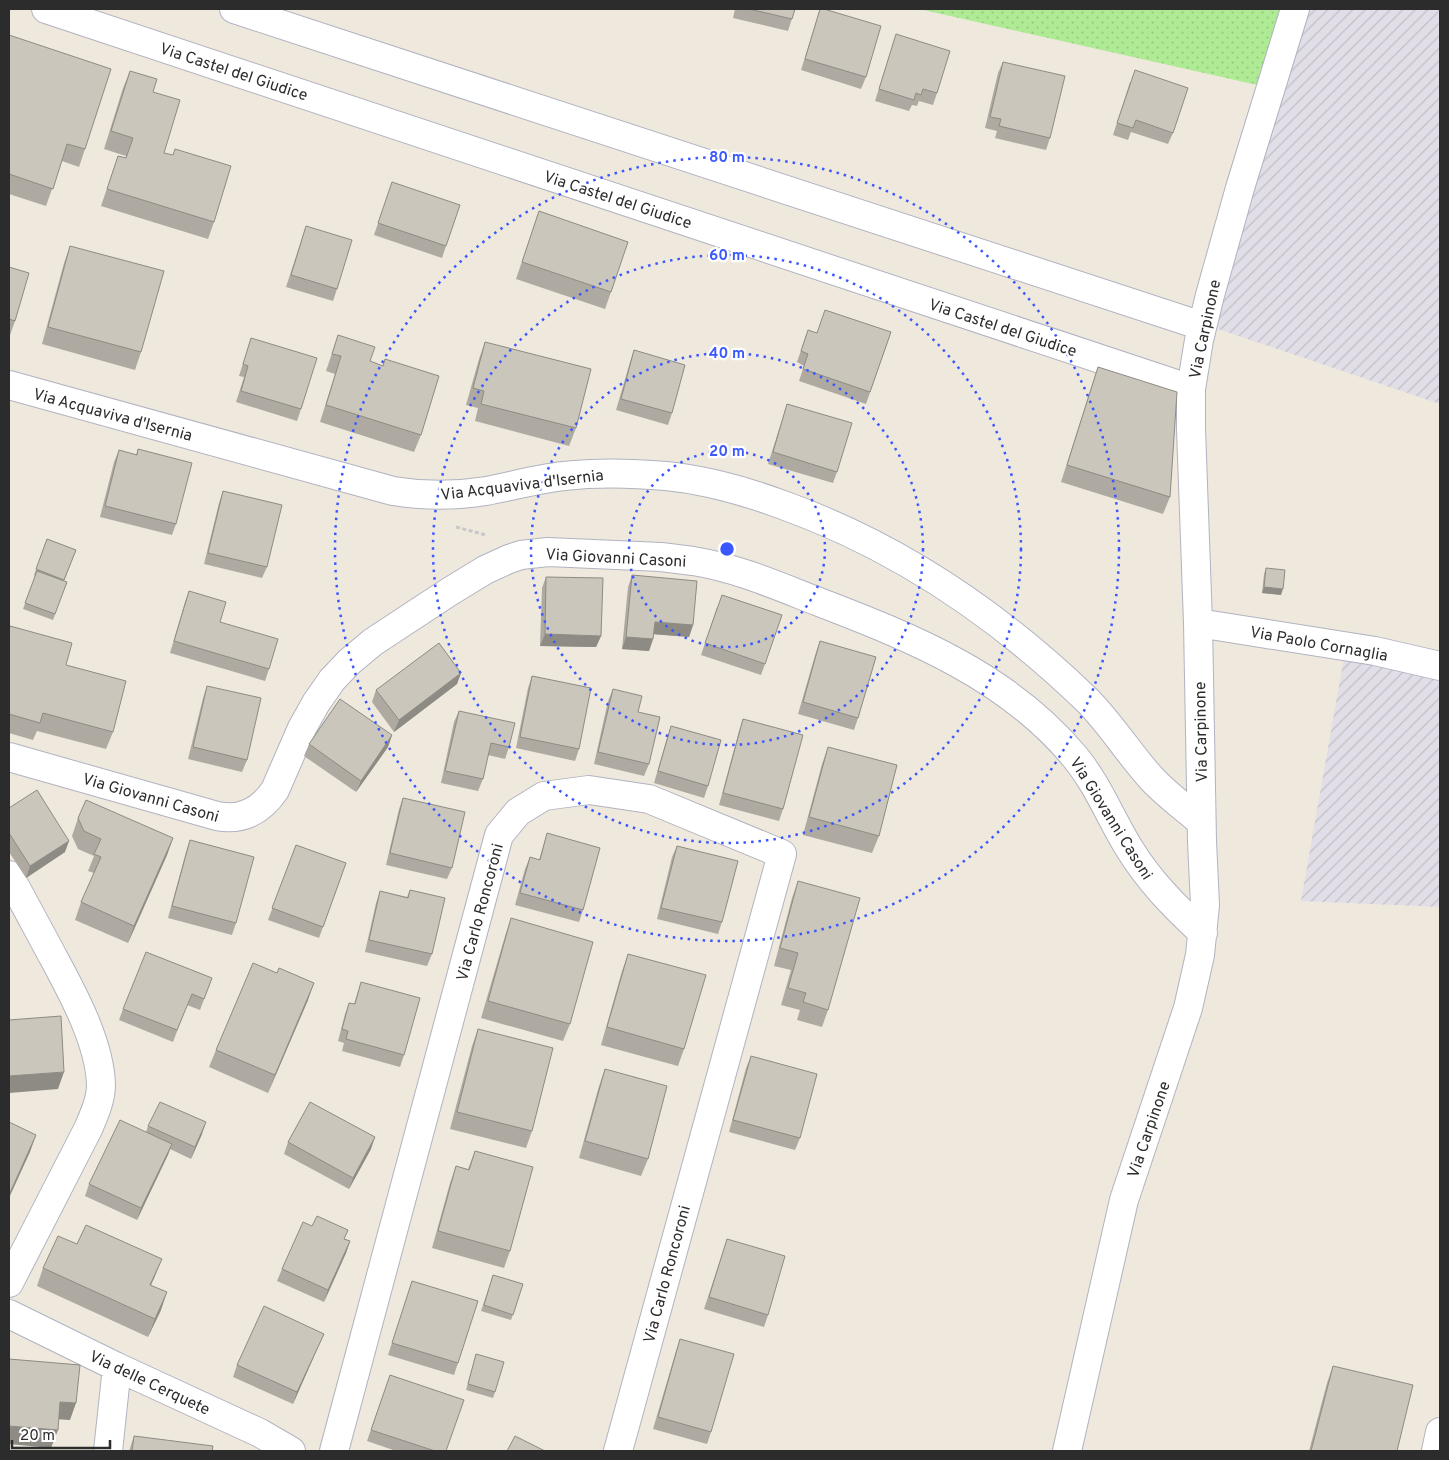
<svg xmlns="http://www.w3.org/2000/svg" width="1449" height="1460" font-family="Overpass,sans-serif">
	<defs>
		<pattern id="industrial-furrows" width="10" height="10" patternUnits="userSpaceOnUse" patternTransform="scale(1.25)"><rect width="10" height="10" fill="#e1dee7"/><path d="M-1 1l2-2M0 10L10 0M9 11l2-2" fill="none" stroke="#c1bfc6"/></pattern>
		<pattern id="grass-dots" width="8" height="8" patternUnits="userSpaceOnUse" patternTransform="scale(1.25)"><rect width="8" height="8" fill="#afeb94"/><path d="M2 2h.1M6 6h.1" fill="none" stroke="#97ca80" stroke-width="1.8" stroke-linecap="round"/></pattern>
	</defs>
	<rect width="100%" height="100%" fill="#efe8dd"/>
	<!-- industrial -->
	<path fill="url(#industrial-furrows)" d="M1302,9H1440V404L1209,326Z
		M1346,646L1440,666V907L1301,901Z"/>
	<!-- grass -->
	<path fill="url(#grass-dots)" d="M919,9H1286L1262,86Z"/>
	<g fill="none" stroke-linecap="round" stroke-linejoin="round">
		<!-- minor casing -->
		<g stroke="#b1b3c1" stroke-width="30">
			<path id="minor" d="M46,9L1191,389
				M234,9L1202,326
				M9,385L393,491C424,496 455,496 486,491C512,486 537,479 564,476C598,472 632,473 666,476C707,480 745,491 783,505C897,546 1000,616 1087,700C1111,724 1129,754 1152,779C1167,795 1185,808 1201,822
				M1198,623L1375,651L1440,666
				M9,757L217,816C241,821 261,811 275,790L302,728L316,703L332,680L349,662L373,642L449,592L485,570L509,559L521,555L548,552L661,557L693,561C737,568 778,586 819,602C913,638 1009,677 1075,757C1098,785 1110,817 1129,848C1149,881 1175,907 1203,933
				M9,875C23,901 37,927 51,953C71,990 100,1042 101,1085C101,1100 94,1115 88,1129L9,1283
				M9,1314L117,1367L260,1433L291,1451
				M108,1451L117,1367
				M334,1451L499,835L518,812L544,796L589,790L649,799L782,854L618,1451
				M1067,1451L1124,1200L1188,1008L1200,955L1205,905L1202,841L1198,623L1191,429V389L1199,340L1210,295L1240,188L1295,9
				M1436,1451L1440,1432"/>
		</g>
		<!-- path -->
		<path stroke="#c8c8c8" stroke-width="3" stroke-dasharray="4 2.5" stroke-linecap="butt" d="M456,527L486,535"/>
		<!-- minor -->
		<use href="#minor" stroke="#fff" stroke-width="28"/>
	</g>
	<!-- wall -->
	<path fill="#aeaaa2" d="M735,9H795L788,31L733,18Z
		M820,9L866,77L861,89L801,70Z
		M896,34L937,93L933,105L919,101L917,106L912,105L909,111L875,101Z
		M9,35L85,149L79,167L62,161L46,206L9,194Z
		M1003,62L1050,138L1046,150L995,138L997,131L985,128L998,73Z
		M130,71L153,92L164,153L214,222L208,239L101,206L118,156L126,158V156L104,149L123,88Z
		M1130,82L1173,133L1168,144L1131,132L1128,140L1113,135Z
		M388,194L446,246L442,258L374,235Z
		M539,211L611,292L605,309L516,279Z
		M306,226L337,289L333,301L286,287Z
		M70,246L141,352L135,370L42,344L64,263Z
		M9,267L15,321L9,338Z
		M808,330L817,333L891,332L866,404L799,381L804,366L797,362Z
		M338,335L370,361L383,366L385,359L421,435L414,452L320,422L335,374L326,371Z
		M251,338L301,409L297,421L236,402L244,377L239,376Z
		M485,342L576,428L569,446L475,421L478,408L466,405L479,359Z
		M634,350L672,413L668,425L616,410L630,362Z
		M1098,367L1170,497L1163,514L1061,482L1092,385Z
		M787,404L837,472L833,483L768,464Z
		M138,449L176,524L172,535L100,517L114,462L119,450L136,455Z
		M223,491L267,567L262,578L204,564L219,503Z
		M47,539L76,550L64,581L67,582L53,620L23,609L35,576L34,575Z
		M1266,568L1281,595L1262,593L1264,574Z
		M632,575L693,625L689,637L654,634L653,639L649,651L622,649L628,587Z
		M546,577L601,636L596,647L540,646L542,588Z
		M189,591L269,669L265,681L170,653L185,602Z
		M717,607L765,664L761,675L701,655Z
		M9,630L66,665L113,732L106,749L37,731L33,740L9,733Z
		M820,641L858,718L854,730L798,714L816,652Z
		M461,673L457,684L394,732L372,702L376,690Z
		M532,676L579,749L575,761L516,748L528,688Z
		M207,686L247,760L242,772L188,759L203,698Z
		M613,689L638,712L649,764L644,776L594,764L608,701Z
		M459,711L509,747L505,759L488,755L483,779L478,791L441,783L454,722Z
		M743,719L783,809L779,821L719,805L739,731Z
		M671,726L708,786L704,798L654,783L667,738Z
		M392,735L388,747L356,792L304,756L309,744Z
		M828,747L879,836L872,853L803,835L822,764Z
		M403,798L452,868L447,879L386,865L399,809Z
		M9,808L65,852L26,878L9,852Z
		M78,818L173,838L167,855L128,943L75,920L81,902L94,873L88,871L94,856L78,849L72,836Z
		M547,833L583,910L579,922L515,905L525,869L530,857L539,860Z
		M190,840L236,923L232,935L168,918L186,852Z
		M296,845L346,863L319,938L268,920Z
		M677,846L722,922L718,934L657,919L672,857Z
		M798,881L828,1010L822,1027L797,1020L800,1010L781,1005L791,970L774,966L792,898Z
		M410,890L432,954L427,966L365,952L376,903L380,891L407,897Z
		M511,918L570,1024L563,1041L481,1018L505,936Z
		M628,954L684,1049L678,1066L601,1045L622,971Z
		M212,978L200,1010L187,1005L173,1042L119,1020L123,1009Z
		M361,982L404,1055L400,1067L342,1051L344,1043L338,1041L345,1014L349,1003L354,1004Z
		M308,1000L268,1093L209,1067L216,1050Z
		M478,1029L532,1131L526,1148L450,1129L472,1046Z
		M751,1056L800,1138L795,1150L729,1132L746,1068Z
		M605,1069L648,1159L641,1176L579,1158L599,1086Z
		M148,1126L202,1134L191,1159L170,1149L137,1220L85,1196L89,1184L146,1132Z
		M288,1142L371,1149L349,1189L284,1154Z
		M475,1151L510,1251L504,1268L432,1248L450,1183L456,1166L468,1169Z
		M345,1239L350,1241L346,1253L324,1302L277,1281L282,1269Z
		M727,1239L768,1315L764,1327L704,1309Z
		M43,1268L155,1276L151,1285L161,1310L148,1337L37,1286Z
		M493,1275L523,1284L511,1320L481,1311Z
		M412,1281L458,1363L454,1375L388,1355Z
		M324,1334L319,1345L293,1404L233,1377L237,1365Z
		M680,1339L711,1432L707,1444L653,1429L676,1351Z
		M476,1354L495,1392L493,1398L466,1390Z
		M1333,1366L1397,1451H1309L1327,1383Z
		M390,1375L446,1451H396L367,1441Z
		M134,1436L132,1451H129Z"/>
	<!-- shaded-wall -->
	<path fill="#8d8b84" d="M1264,587L1283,589L1281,595L1262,593Z
		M655,622L693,625L689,637L651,634Z
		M545,634L601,636L596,647L540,646Z
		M626,637L653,639L649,651L622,649Z
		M461,673L457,684L394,732L399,720Z
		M392,735L388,747L356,792L361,781Z
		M173,838L167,855L128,943L134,926Z
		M69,841L65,852L26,878L30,866Z
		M314,983L308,1000L268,1093L275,1075Z
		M64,1072L58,1089L9,1093V1076Z
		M206,1122L202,1134L191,1159L195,1147Z
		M36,1135L30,1152L9,1198V1195Z
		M375,1137L371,1149L349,1189L353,1178Z
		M172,1144L168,1155L137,1220L141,1208Z
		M350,1241L346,1253L324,1302L328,1290Z
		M162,1259L155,1276L143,1302L150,1285Z
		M167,1292L161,1310L148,1337L155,1319Z
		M324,1334L319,1345L293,1404L297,1392Z
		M60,1402L76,1403L70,1420L54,1419Z
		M9,1426L58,1430L51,1448L9,1444Z"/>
	<!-- building -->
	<path fill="#cac6bc" stroke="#8d8b84" d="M749,9H795L792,19Z
		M820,9H824L881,26L866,77L805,59Z
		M896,34L950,51L937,93L923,89L921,95L916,93L914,100L879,89Z
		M9,35L111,69L85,149L67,144L53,189L9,174Z
		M1003,62L1065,76L1050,138L999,126L1001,119L990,117Z
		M1135,70L1188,88L1173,133L1136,120L1133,128L1117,123Z
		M130,71L157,79L153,92L180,100L164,153L173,155L175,149L231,166L214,222L107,189L118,156L126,158L133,138L111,131Z
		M392,182L460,205L446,246L378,223Z
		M539,211L628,242L611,292L522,262Z
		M306,226L352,240L337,289L291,275Z
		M70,246L164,271L141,352L48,327Z
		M9,267L29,273L15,321L9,319Z
		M825,310L891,332L870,392L803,369L808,354L801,351L808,330L817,333Z
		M338,335L375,347L370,361L383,366L385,359L439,376L421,435L326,405L341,356L332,354Z
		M251,338L317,358L301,409L241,391L248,366L243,364Z
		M485,342L591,369L576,428L481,404L484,391L473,388Z
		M634,350L685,365L672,413L621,399Z
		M1098,367L1177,392L1170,497L1067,465Z
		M787,404L852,423L837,472L773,452Z
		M138,449L192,463L176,524L105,506L119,450L137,455Z
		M223,491L282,505L267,567L208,553Z
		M47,539L76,550L64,580L36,569Z
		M1266,568L1285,570L1283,589L1264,587Z
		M37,571L67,582L55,614L25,603Z
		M632,575L697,581L693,625L655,622L653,639L626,637Z
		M546,577L603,578L601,636L545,634Z
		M189,591L226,602L220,622L278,639L269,669L174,641Z
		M722,595L782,615L765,664L705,643Z
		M10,626L72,643L66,665L126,681L113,732L43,713L40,723L9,714V631Z
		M820,641L876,657L858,718L803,702Z
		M439,643L461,673L399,720L376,690Z
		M532,676L591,688L579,749L520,737Z
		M207,686L261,698L247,760L193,747Z
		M613,689L642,696L638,712L660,717L649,764L598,752Z
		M340,699L392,735L361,781L309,744Z
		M459,711L515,723L509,747L491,743L483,779L445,771Z
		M743,719L803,735L783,809L723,793Z
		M671,726L721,740L708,786L658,771Z
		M828,747L897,765L879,836L809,817Z
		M37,790L69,841L30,866L9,833V808Z
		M403,798L465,812L452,868L390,853Z
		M86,800L173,838L134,926L81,902L101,857L94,854L101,839L84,831L78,818Z
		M547,833L600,848L583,910L520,893L530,857L540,860Z
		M190,840L254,857L236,923L172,906Z
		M296,845L346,863L323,927L272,908Z
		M677,846L738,861L722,922L661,908Z
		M798,881L860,898L828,1010L803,1002L806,993L788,988L798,953L780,948Z
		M410,890L445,898L432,954L369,940L380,891L408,898Z
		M511,918L593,942L570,1024L488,1001Z
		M146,952L212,978L204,999L192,994L177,1030L123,1009Z
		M628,954L706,975L684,1049L607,1027Z
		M253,963L277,973L279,968L314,983L275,1075L216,1050Z
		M361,982L420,998L404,1055L346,1039L348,1031L342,1029L349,1003L355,1004Z
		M61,1016L64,1072L9,1076V1020Z
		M478,1029L553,1048L532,1131L457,1112Z
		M751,1056L817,1074L800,1138L733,1120Z
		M605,1069L667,1086L648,1159L585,1141Z
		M160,1102L206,1122L195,1147L148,1126Z
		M310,1102L375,1137L353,1178L288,1142Z
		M120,1120L172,1144L141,1208L89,1184Z
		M9,1122L36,1135L9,1195Z
		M475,1151L533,1167L510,1251L438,1231L456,1166L469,1170Z
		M317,1216L348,1230L344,1239L350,1241L328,1290L282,1269L303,1222L312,1226Z
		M86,1225L162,1259L150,1285L167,1292L155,1319L43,1268L58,1236L77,1244Z
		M727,1239L785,1256L768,1315L709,1297Z
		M493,1275L523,1284L513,1315L484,1305Z
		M412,1281L478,1301L458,1363L392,1343Z
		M264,1306L324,1334L297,1392L237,1365Z
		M680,1339L734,1354L711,1432L658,1417Z
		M476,1354L504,1362L495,1392L468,1384Z
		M9,1359L80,1365L76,1403L60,1402L58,1430L9,1426Z
		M1333,1366L1413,1385L1397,1451H1311Z
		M390,1375L464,1400L446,1451H435L371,1430Z
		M134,1436L213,1446L212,1451H132Z
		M515,1436L545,1451H507Z"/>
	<!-- distance rings -->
	<g fill="none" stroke="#3b58ff" stroke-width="2.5" stroke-dasharray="2.5 5">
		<circle cx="727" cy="549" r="98"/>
		<circle cx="727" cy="549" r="196"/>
		<circle cx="727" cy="549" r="294"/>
		<circle cx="727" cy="549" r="392"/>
	</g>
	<g text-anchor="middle" stroke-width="4.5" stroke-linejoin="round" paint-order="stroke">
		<!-- street labels -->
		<g font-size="16" fill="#2c2c2c" stroke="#fff">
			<text transform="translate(234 71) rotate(18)" y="6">Via Castel del Giudice</text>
			<text transform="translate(618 199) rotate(18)" y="6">Via Castel del Giudice</text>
			<text transform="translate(1003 327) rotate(18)" y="6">Via Castel del Giudice</text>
			<text transform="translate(1204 329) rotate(-78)" y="6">Via Carpinone</text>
			<text transform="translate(113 414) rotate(15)" y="6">Via Acquaviva d'Isernia</text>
			<text transform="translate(522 484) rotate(-7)" y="6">Via Acquaviva d'Isernia</text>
			<text transform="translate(616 557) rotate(3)" y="6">Via Giovanni Casoni</text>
			<text transform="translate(1319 643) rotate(10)" y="6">Via Paolo Cornaglia</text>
			<text transform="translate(1200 732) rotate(-91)" y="6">Via Carpinone</text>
			<text transform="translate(151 797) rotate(16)" y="6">Via Giovanni Casoni</text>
			<text transform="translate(1112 818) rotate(58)" y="6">Via Giovanni Casoni</text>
			<text transform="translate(479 912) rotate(-75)" y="6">Via Carlo Roncoroni</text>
			<text transform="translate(1148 1129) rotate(-71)" y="6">Via Carpinone</text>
			<text transform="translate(666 1274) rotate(-75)" y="6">Via Carlo Roncoroni</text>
			<text transform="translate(150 1382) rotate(25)" y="6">Via delle Cerquete</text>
		</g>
	</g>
	<circle cx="727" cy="549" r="8" fill="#3b58ff" stroke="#fff" stroke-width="2.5"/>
	<g font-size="15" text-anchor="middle" font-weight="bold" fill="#3b58ff" stroke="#fff" stroke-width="4.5" stroke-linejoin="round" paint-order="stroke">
		<text x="727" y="162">80 m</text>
		<text x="727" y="260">60 m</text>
		<text x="727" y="358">40 m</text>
		<text x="727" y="456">20 m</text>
	</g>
	<!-- border -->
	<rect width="1449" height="1460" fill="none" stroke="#2c2c2c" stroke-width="20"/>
	<!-- scale -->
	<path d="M12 1440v8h98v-8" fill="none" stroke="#2c2c2c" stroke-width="2.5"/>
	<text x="20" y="1440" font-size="15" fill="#2c2c2c" stroke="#ffffff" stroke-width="4" paint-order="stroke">20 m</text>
</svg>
